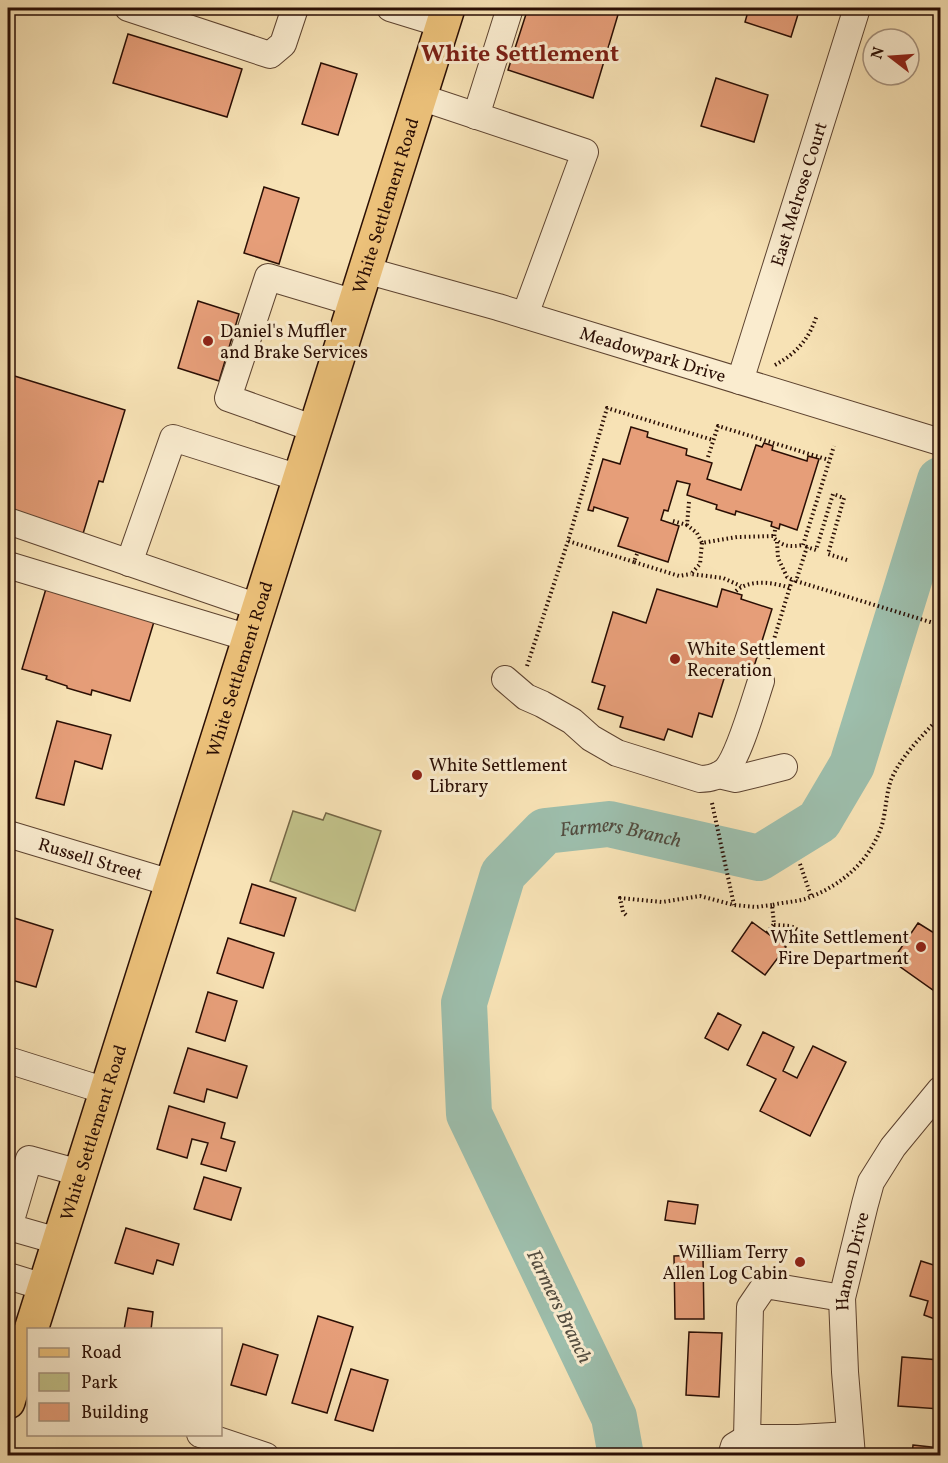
<svg xmlns="http://www.w3.org/2000/svg" width="948" height="1463" font-family="Vollkorn,serif">
	<rect width="100%" height="100%" fill="#f7e2b5"/>
	<filter id="stains"><feTurbulence type="fractalNoise" baseFrequency=".00333" numOctaves="4"/><feColorMatrix values="0 0 0 0 .2 0 0 0 0 .09 0 0 0 0 .02 0 0 0 .5 -.17"/></filter>
	<radialGradient id="worn" r=".72"><stop offset=".6" stop-color="#630" stop-opacity="0"/><stop offset="1" stop-color="#630" stop-opacity=".3"/></radialGradient>
	<!-- green -->
	<path fill="#c2c28a" stroke="#766847" stroke-width="1.5" d="M293,811L323,820L326,813L381,831L355,911L270,881Z"/>
	<g fill="none" stroke-linecap="round" stroke-linejoin="round">
		<!-- river -->
		<path stroke="#9dbeac" stroke-width="46" id="s1" d="M621,1456L614,1417L469,1114L464,1003L503,874L545,831L609,824L759,858L819,821L852,765L940,480"/>
	</g>
	<!-- building -->
	<path fill="#e69e79" stroke="#2a0e04" stroke-width="1.5" d="M528,8H620L593,98L508,70Z
		M749,8H800L791,37L745,22Z
		M128,34L242,69L227,117L113,83Z
		M321,63L357,74L338,135L302,124Z
		M716,78L768,95L754,142L701,126Z
		M264,187L299,198L279,264L244,253Z
		M198,301L239,314L219,381L178,368Z
		M8,374L125,410L103,482L99,481L82,537L8,514Z
		M631,427L648,432L647,437L687,449L686,455L712,463L707,479L741,490L756,445L762,447L764,443L773,446L772,450L807,461L808,456L819,459L797,530L780,524L779,529L771,526L772,522L736,511L735,515L716,509L717,505L687,495L690,484L677,481L668,511L664,510L661,520L679,526L668,562L618,546L628,518L594,507L593,511L588,510L603,459L620,464Z
		M48,582L156,615L130,701L92,690L91,695L67,688V686L46,679L47,676L22,669Z
		M657,589L717,607L722,589L742,595L741,599L772,609L752,673L728,666L712,717L699,713L692,737L668,729L664,740L620,727L623,717L598,709L605,686L592,682L613,612L646,623Z
		M57,721L111,735L102,769L75,761L64,805L36,798Z
		M252,884L296,898L284,936L240,923Z
		M8,916L53,930L36,987L8,979Z
		M752,922L786,947L765,975L732,951Z
		M918,923L934,933L940,923V995L892,961Z
		M228,938L274,953L263,988L217,973Z
		M208,992L237,1001L225,1041L196,1032Z
		M718,1013L741,1025L728,1050L705,1038Z
		M763,1032L794,1047L783,1071L797,1078L813,1046L846,1062L810,1136L760,1111L776,1079L747,1065Z
		M188,1048L247,1066L237,1098L207,1089L204,1102L174,1093Z
		M169,1106L225,1123L221,1138L235,1142L226,1171L201,1164L208,1143L192,1139L187,1158L157,1149Z
		M204,1177L241,1188L231,1220L194,1209Z
		M668,1201L698,1205L695,1224L665,1220Z
		M126,1228L179,1244L173,1265L157,1260L153,1274L115,1263Z
		M703,1255L704,1319H675L674,1256Z
		M921,1261L940,1267V1321L924,1315L928,1301L910,1296Z
		M128,1308L153,1312L151,1330H124Z
		M318,1316L353,1327L327,1413L292,1403Z
		M689,1332L722,1333L719,1397L686,1395Z
		M243,1344L278,1355L266,1395L231,1385Z
		M902,1357L940,1360V1409L898,1406Z
		M351,1369L388,1380L373,1431L335,1420Z
		M913,1445L940,1448V1456H912Z"/>
	<g fill="none" stroke-linecap="round" stroke-linejoin="round">
		<!-- minor casing -->
		<g stroke="#5d4330" stroke-width="28">
			<g id="minor">
				<path d="M128,8L270,55L283,44L295,8"/>
				<path d="M390,8L442,24"/>
				<path d="M420,97L585,152L525,315"/>
				<path d="M476,116L510,8"/>
				<path id="s2" d="M365,270L498,307L940,442"/>
				<path id="s3" d="M740,381L857,8"/>
				<path d="M315,429L228,398L268,277L355,303"/>
				<path d="M8,521L258,607"/>
				<path d="M129,563L173,438L299,478"/>
				<path d="M8,565L249,638"/>
				<path d="M505,679L526,697L542,704L572,721L591,738L617,753L700,779C710,779 718,777 726,770C739,756 754,702 761,681"/>
				<path d="M719,775L736,779L784,767"/>
				<path id="s4" d="M8,834L171,883"/>
				<path d="M8,1060L106,1091"/>
				<path d="M58,1241L9,1227L29,1159L80,1173"/>
				<path d="M8,1276L44,1287"/>
				<path d="M200,1434L266,1456"/>
				<path d="M747,1438L750,1307L765,1285L842,1298"/>
				<path d="M731,1456L734,1446L747,1438H798L850,1435"/>
				<path id="s5" d="M852,1456L845,1372L842,1298L865,1204L871,1182L893,1147L940,1090"/>
			</g>
		</g>
		<!-- major casing -->
		<g stroke="#2a0e04" stroke-width="36">
			<g id="major">
				<path id="s6" d="M31,1330L448,8"/>
				<path d="M8,1402L28,1336"/>
			</g>
		</g>
		<!-- path -->
		<path stroke="#2a0e04" stroke-width="4" stroke-dasharray="1.5 3" stroke-linecap="butt" d="M775,365C797,353 809,339 817,315
			M708,457L718,426L829,460
			M689,502L687,525L697,533L702,543L737,537L774,536
			M673,521L687,525
			M775,530L774,538C783,547 791,547 803,545
			M777,542L778,558L787,577L793,580
			M702,543L700,564L691,574L723,578L741,586
			M807,547L803,545L834,446
			M637,554L634,562L679,576L691,574
			M847,560L828,554L844,498L833,494L816,550L807,547L796,581L940,625
			M634,562L568,541L607,408L713,440
			M736,591C750,579 773,582 790,588
			M768,659L792,580
			M527,666L568,541
			M712,803L734,905
			M800,864L811,896
			M626,915L623,912L620,898L662,902L700,896L734,905L756,907L772,905
			M774,925L791,926L800,931
			M767,933L774,924L772,905C784,902 797,902 808,898C842,885 870,861 882,825C886,811 886,794 891,780C900,758 920,738 936,721L940,711"/>
		<!-- minor -->
		<use href="#minor" stroke="#faeccf" stroke-width="26"/>
		<!-- major -->
		<use href="#major" stroke="#ecc17a" stroke-width="33"/>
	</g>
	<!-- markers -->
	<g fill="#8f2418" stroke="#faeccf" stroke-width="2">
		<circle cx="208" cy="341" r="6"/>
		<circle cx="675" cy="659" r="6"/>
		<circle cx="417" cy="775" r="6"/>
		<circle cx="921" cy="947" r="6"/>
		<circle cx="800" cy="1262" r="6"/>
	</g>
	<g text-anchor="middle" stroke-width="6" stroke-linejoin="round" paint-order="stroke">
		<!-- street labels -->
		<g font-size="18" fill="#2a0e04" stroke="#faeccf">
			<text dy="6" stroke="none"><textPath href="#s3" startOffset="196">East Melrose Court</textPath></text>
			<text dy="6" stroke="none"><textPath href="#s6" startOffset="1179">White Settlement Road</textPath></text>
			<text dy="6" stroke="none"><textPath href="#s2" startOffset="300">Meadowpark Drive</textPath></text>
			<text dy="6" stroke="none"><textPath href="#s6" startOffset="693">White Settlement Road</textPath></text>
			<text dy="6" stroke="none"><textPath href="#s4" startOffset="86">Russell Street</textPath></text>
			<text dy="6" stroke="none"><textPath href="#s6" startOffset="207">White Settlement Road</textPath></text>
			<text dy="6" stroke="none"><textPath href="#s5" startOffset="196">Hanon Drive</textPath></text>
		</g>
		<!-- poi labels -->
		<g font-size="18" fill="#2a0e04" stroke="#faeccf" text-anchor="start">
			<text x="220" y="337">Daniel's Muffler<tspan x="220" dy="21">and Brake Services</tspan></text>
			<text x="687" y="655">White Settlement<tspan x="687" dy="21">Receration</tspan></text>
			<text x="429" y="771">White Settlement<tspan x="429" dy="21">Library</tspan></text>
			<text x="909" y="943" text-anchor="end">White Settlement<tspan x="909" dy="21">Fire Department</tspan></text>
			<text x="788" y="1258" text-anchor="end">William Terry<tspan x="788" dy="21">Allen Log Cabin</tspan></text>
		</g>
		<!-- water labels -->
		<g font-size="20" font-style="italic" fill="#524c3f" stroke="#faeccf">
			<text dy="7" stroke="none"><textPath href="#s1" startOffset="758">Farmers Branch</textPath></text>
			<text transform="translate(560 1306) rotate(64)" y="7">Farmers Branch</text>
		</g>
		<!-- district labels -->
		<g font-size="24" font-weight="bold" fill="#7a1f14" stroke="#faeccf">
			<text x="520" y="61">White Settlement</text>
		</g>
	</g>
	<!-- margin -->
	<rect width="948" height="1463" fill="none" stroke="#f7e2b5" stroke-width="30"/>
	<rect x="9" y="9" width="930" height="1445" fill="none" stroke="#2a0e04" stroke-width="3"/>
	<rect x="15" y="15" width="918" height="1433" fill="none" stroke="#2a0e04" stroke-width="1.5"/>
	<!-- legend -->
	<rect x="27" y="1328" width="195" height="108" fill="#faeccf" stroke="#a7937e" stroke-width="1.5"/>
	<rect x="39" y="1348" width="30" height="9" fill="#ecc17a" stroke="#a7937e" stroke-width="1.5"/>
	<text x="81" y="1358" font-size="18" fill="#2a0e04">Road</text>
	<rect x="39" y="1373" width="30" height="18" fill="#c2c28a" stroke="#a7937e" stroke-width="1.5"/>
	<text x="81" y="1388" font-size="18" fill="#2a0e04">Park</text>
	<rect x="39" y="1403" width="30" height="18" fill="#e69e79" stroke="#a7937e" stroke-width="1.5"/>
	<text x="81" y="1418" font-size="18" fill="#2a0e04">Building</text>
	<!-- north arrow -->
	<g transform="translate(891 57) rotate(287)"><circle r="28" fill="#faeccf" stroke="#a7937e" stroke-width="1.5"/>
	<path d="M0-4.5L10 22L0 15L-10 22Z" fill="#8f2418"/>
	<text y="-9" font-size="16" font-weight="bold" text-anchor="middle" fill="#2a0e04">N</text>
	</g>
	<rect width="100%" height="100%" filter="url(#stains)"/>
	<rect width="100%" height="100%" fill="url(#worn)"/>
</svg>
